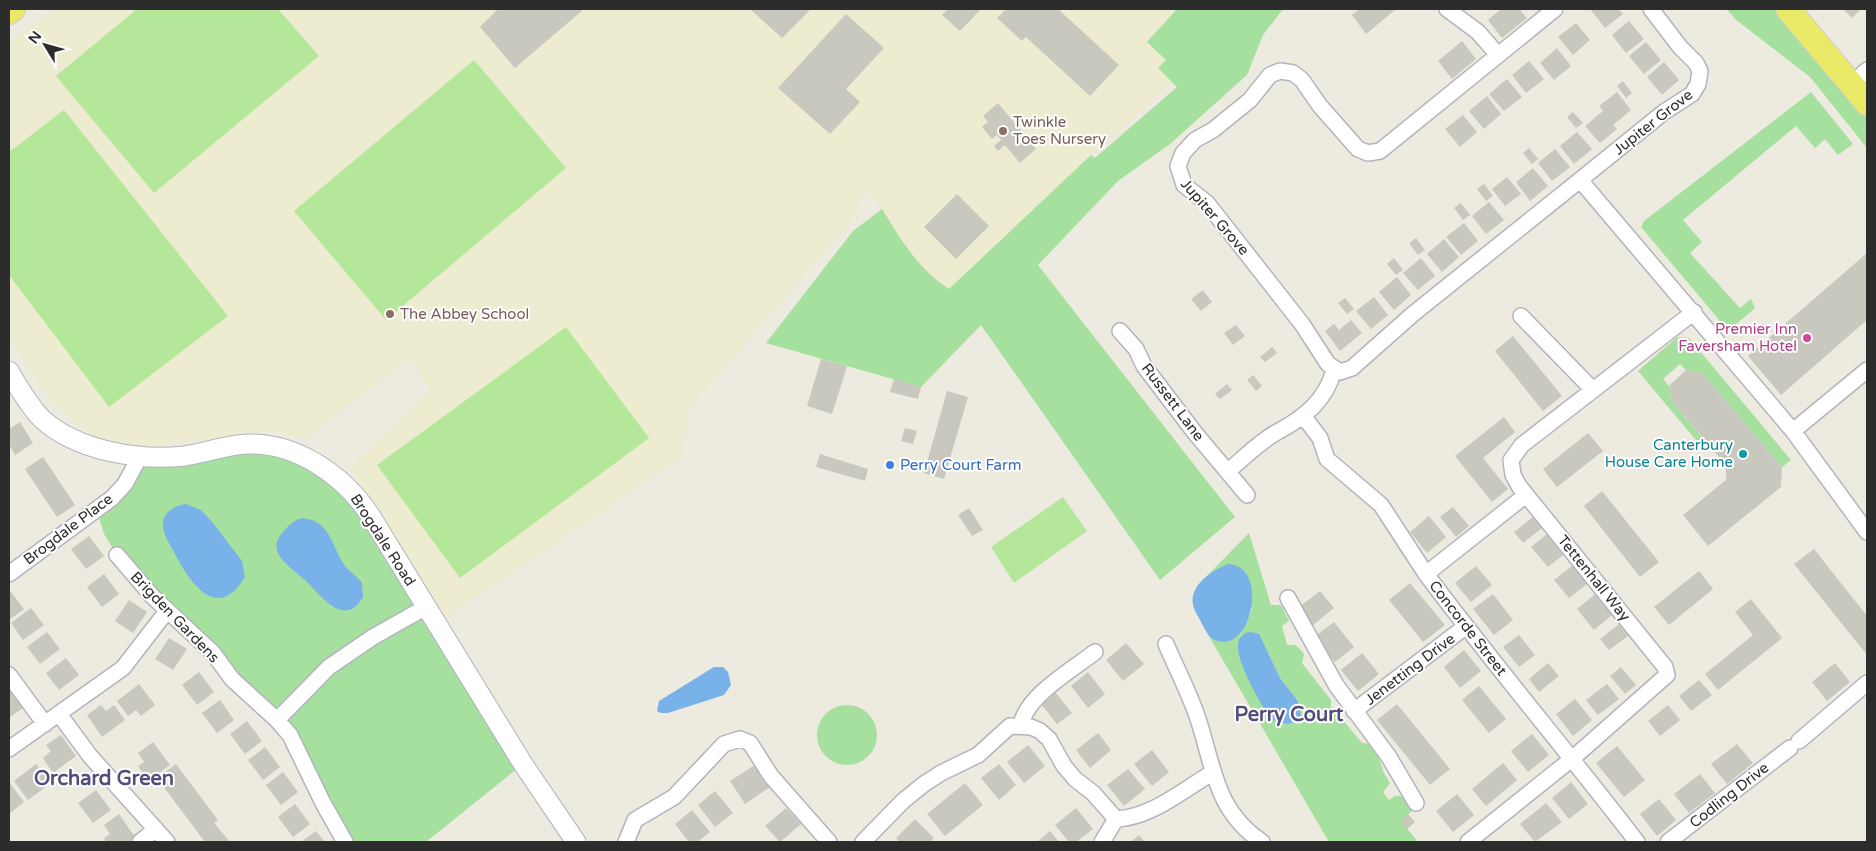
<svg xmlns="http://www.w3.org/2000/svg" width="1876" height="851" font-family="'Varela Round',sans-serif">
	<rect width="100%" height="100%" fill="#edeadf"/>
	<!-- education -->
	<path fill="#edebd0" d="M55,9H1177L1147,41L1166,60L1159,69L1173,82L1091,155L949,289L927,272L911,256L868,190L859,200L857,214L690,407L681,457L444,620L350,467L430,391L411,357L305,439L271,431L141,448L116,446L82,429L50,400L9,339V43Z"/>
	<!-- green -->
	<path fill="#a6e09f" fill-rule="evenodd" d="M1177,9H1283L1263,35L1247,75L1170,144L1118,181L1038,265L1235,517L1160,580L981,325L921,387L766,343L853,231L882,209C902,241 917,268 949,289L1091,155L1095,158L1177,87L1158,68L1166,60L1147,42Z
		M1727,9H1780L1867,108V148L1810,77L1735,19Z
		M1811,92L1853,144L1838,155L1825,139L1815,148L1796,126L1683,220L1702,242L1690,253L1740,308L1751,299L1755,308L1734,326L1725,327L1641,227L1644,221Z
		M1677,337L1689,338L1791,460L1782,467L1702,373L1686,370L1680,364L1663,379L1669,386L1672,402L1706,442L1701,446L1638,371Z
		M248,444L339,478L523,764L426,842H345L295,743L117,555L104,534L97,510L140,456Z
		M1249,533L1271,605H1281L1289,621L1282,626L1287,645H1296L1304,654L1302,663L1331,700V706L1362,743L1374,744L1384,773L1390,783L1383,792L1389,800L1395,796H1401L1413,810L1401,821L1418,842H1329L1207,633L1222,642C1240,638 1247,625 1252,608L1211,573L1197,586ZM1265,648L1280,678L1298,701L1301,716C1291,728 1279,725 1268,714L1247,673Z
		M817 735a30 30 0 1 1 60 0a30 30 0 1 1-60 0Z"/>
	<!-- pitch -->
	<path fill="#b5e79b" d="M137,9H278L319,56L154,193L56,76Z
		M474,60L566,168L386,320L294,211Z
		M64,110L228,316L109,407L9,275V152Z
		M566,327L649,438L460,578L377,465Z
		M1063,497L1087,531L1014,583L991,547Z"/>
	<!-- water -->
	<path fill="#79b1e9" d="M186,504L201,510L213,523L242,561L245,577C218,622 191,585 175,554C171,546 163,535 163,525C162,513 175,505 186,504Z
		M302,518C331,520 332,548 345,566C350,572 357,576 362,583L363,597C344,630 320,594 305,580C291,567 264,553 283,532C289,525 294,520 302,518Z
		M1228,564C1270,565 1252,656 1215,640C1208,637 1205,629 1201,622C1199,617 1194,611 1193,605C1189,585 1213,570 1228,564Z
		M1251,632L1259,634L1280,678L1298,701L1301,716C1292,726 1285,725 1273,720C1261,707 1237,663 1238,646C1238,640 1240,637 1245,633Z
		M714,667H723L728,672L731,685L724,695L668,713H661L657,711L659,701Z"/>
	<!-- building -->
	<path fill="#c9c8be" d="M498,9H584L515,68L480,27Z
		M750,9H811L782,38Z
		M948,9H981L960,31L942,15Z
		M1006,9H1058L1119,65L1090,96L1026,37L1022,41L997,18Z
		M1360,9H1396L1366,34L1352,15Z
		M1501,9H1519L1527,18L1502,38L1488,20Z
		M1593,9H1618L1623,14L1605,28L1591,10Z
		M1843,9H1861L1852,18Z
		M846,14L884,48L846,89L860,102L830,134L778,88Z
		M1629,21L1644,39L1626,53L1612,35Z
		M1576,23L1590,40L1573,55L1558,37Z
		M1462,41L1476,59L1452,79L1438,61Z
		M1646,42L1661,60L1644,74L1629,56Z
		M1557,48L1571,66L1554,80L1540,63Z
		M1529,61L1544,79L1526,93L1512,75Z
		M1664,62L1679,80L1662,95L1647,77Z
		M1507,79L1522,97L1504,111L1489,94Z
		M1623,81L1632,93L1626,98L1617,86Z
		M1617,92L1631,110L1613,125L1617,129L1600,143L1585,126L1603,111L1599,106Z
		M1487,96L1501,114L1484,129L1469,111Z
		M998,103L1036,149L1020,163L1005,145L998,151L994,146L1001,140L997,135L992,139L982,127L988,122L983,116Z
		M1573,112L1583,123L1576,128L1567,117Z
		M1463,115L1477,132L1460,147L1445,129Z
		M1577,132L1592,149L1574,164L1560,146Z
		M1529,148L1538,159L1532,164L1523,153Z
		M1555,149L1570,167L1552,181L1538,163Z
		M1533,168L1548,186L1530,201L1516,182Z
		M1507,177L1521,194L1505,206L1492,189Z
		M1484,184L1493,196L1486,201L1477,189Z
		M957,194L989,226L956,259L924,227Z
		M1489,202L1504,220L1486,234L1472,216Z
		M1461,203L1470,215L1463,220L1454,208Z
		M1464,223L1478,241L1461,255L1446,237Z
		M1416,238L1425,250L1418,255L1409,243Z
		M1444,239L1459,257L1442,272L1427,254Z
		M1867,253V320L1781,395L1748,356Z
		M1394,258L1403,270L1396,275L1387,264Z
		M1421,258L1435,276L1418,290L1403,273Z
		M1397,277L1411,295L1394,310L1379,292Z
		M1203,290L1212,302L1201,311L1191,299Z
		M1374,297L1388,315L1371,329L1356,311Z
		M1345,298L1354,309L1347,314L1338,303Z
		M1351,320L1362,333L1340,351L1325,331L1334,324L1339,330Z
		M1236,325L1245,336L1233,345L1224,333Z
		M1513,336L1562,396L1543,411L1495,351Z
		M1272,347L1277,353L1265,362L1260,357Z
		M821,359L847,366L832,414L807,406Z
		M1686,370L1702,373L1782,467L1781,487L1708,546L1683,515L1726,480V465L1672,402L1669,386Z
		M1253,375L1262,386L1256,391L1247,380Z
		M894,379L921,387L918,399L890,392Z
		M1227,384L1232,390L1220,399L1215,394Z
		M947,391L968,397L944,479L924,473Z
		M1504,417L1515,432L1483,458L1508,489L1492,502L1455,456Z
		M20,422L33,443L15,455L9,444V429Z
		M905,428L917,431L913,444L901,441Z
		M1588,433L1603,451L1557,487L1543,469Z
		M820,454L868,469L865,481L816,467Z
		M43,457L75,505L57,517L25,469Z
		M1602,491L1659,562L1640,577L1584,506Z
		M1453,507L1469,526L1456,537L1440,517Z
		M969,508L983,530L972,536L958,515Z
		M1429,516L1446,537L1427,553L1410,532Z
		M1533,517L1542,528L1523,543L1514,532Z
		M1547,534L1563,555L1548,567L1531,547Z
		M89,536L104,556L86,569L71,549Z
		M1814,549L1867,616V655L1794,564Z
		M1476,566L1492,585L1471,602L1455,583Z
		M1572,566L1587,584L1569,598L1554,580Z
		M1699,571L1713,589L1669,625L1654,607Z
		M104,574L119,594L102,607L87,587Z
		M1410,583L1445,625L1423,642L1389,600Z
		M1320,591L1334,608L1312,626L1298,608Z
		M11,592L24,609L9,620V594Z
		M1493,594L1513,620L1494,635L1473,609Z
		M1595,594L1612,615L1594,630L1577,609Z
		M1751,599L1782,638L1718,690L1705,674L1753,635L1735,612Z
		M129,600L147,612L133,633L115,621Z
		M31,608L44,625L23,640L11,623Z
		M1334,622L1354,647L1335,662L1314,637Z
		M1619,624L1628,636L1609,650L1600,639Z
		M47,632L60,649L40,664L27,647Z
		M1519,635L1535,655L1519,667L1503,647Z
		M169,638L187,649L173,670L155,659Z
		M1126,643L1144,664L1123,681L1106,660Z
		M1464,650L1481,671L1460,688L1444,667Z
		M1362,653L1379,674L1358,691L1341,670Z
		M66,658L79,675L59,690L46,673Z
		M1548,663L1559,676L1539,692L1529,679Z
		M1835,663L1850,682L1827,701L1812,682Z
		M1621,667L1636,685L1625,694L1610,676Z
		M199,672L214,692L197,705L182,685Z
		M1088,672L1105,694L1088,708L1071,686Z
		M1699,680L1712,695L1691,711L1679,696Z
		M139,684L155,705L141,716L136,710L128,716L117,701Z
		M1607,684L1619,699L1598,715L1586,700Z
		M1479,686L1506,719L1489,733L1462,700Z
		M11,690L24,707L9,718V691Z
		M1055,692L1072,713L1057,724L1041,704Z
		M1575,699L1592,720L1573,736L1556,714Z
		M220,700L234,720L217,733L202,713Z
		M1397,704L1450,769L1430,785L1377,720Z
		M101,705L106,711L114,705L125,720L102,737L87,715Z
		M1668,705L1680,720L1660,736L1648,721Z
		M247,721L262,741L245,754L230,734Z
		M1098,733L1111,750L1090,768L1076,750Z
		M1532,734L1549,755L1528,772L1511,751Z
		M61,735L76,756L53,773L43,758L51,751L46,745Z
		M153,742L170,765L148,781L138,766L144,762L138,753Z
		M1737,744L1753,763L1727,784L1711,764Z
		M1028,745L1045,766L1024,783L1007,762Z
		M1617,746L1645,780L1624,797L1596,763Z
		M265,747L280,767L263,780L248,760Z
		M1152,750L1169,772L1152,786L1134,764Z
		M1503,763L1517,780L1486,806L1472,789Z
		M36,764L51,783L28,800L14,781Z
		M176,764L218,820L214,823L230,842H205L157,778Z
		M999,764L1016,785L999,800L981,778Z
		M755,765L770,787L745,804L730,781Z
		M1128,769L1145,789L1124,806L1107,785Z
		M283,772L298,792L281,805L266,785Z
		M1700,774L1715,793L1689,813L1674,794Z
		M9,782L24,802L9,814Z
		M1571,782L1588,804L1569,819L1552,798Z
		M965,783L983,805L945,836L927,814Z
		M96,790L111,810L93,823L78,803Z
		M715,791L733,813L715,827L698,805Z
		M1457,794L1474,815L1453,832L1436,811Z
		M1659,799L1676,820L1657,836L1640,814Z
		M1546,803L1562,822L1535,842L1520,824Z
		M295,804L310,824L293,837L278,817Z
		M786,808L801,824L780,842L765,826Z
		M1076,808L1093,829L1076,842H1069L1055,825Z
		M692,810L710,832L697,842H689L675,824Z
		M119,814L135,837L129,842H106L104,838L110,834L104,825Z
		M1408,814L1415,822L1407,829L1400,821Z
		M915,819L934,838L930,842H900L896,838Z
		M316,831L325,842H301Z
		M1050,831L1059,842H1037Z
		M1139,835L1145,842H1131Z"/>
	<g fill="none" stroke-linecap="round" stroke-linejoin="round">
		<!-- minor casing -->
		<g stroke="#b3b3bf" stroke-width="18">
			<path id="minor" d="M1447,9L1478,32L1498,55
				M1555,9L1380,151L1368,153L1358,149L1320,106L1302,80L1293,73L1280,71L1270,75L1250,100L1213,130L1195,140L1183,153L1178,166L1184,185L1207,203L1302,324L1328,364L1340,372L1352,368L1413,314L1580,180L1793,431L1867,532
				M1851,85L1867,70
				M1580,180L1664,112L1692,94L1698,84L1700,71L1696,63L1680,47L1651,9
				M1521,316L1593,390
				M1120,331L1136,349L1144,366L1195,433L1247,495
				M1304,417L1320,438L1327,459L1381,505L1426,574
				M1793,431L1867,370
				M1228,471C1244,458 1261,440 1279,431C1305,417 1326,400 1334,370
				M1526,495L1426,574C1494,665 1568,752 1637,842
				M117,555L152,596L213,653L232,679L277,720L290,735L323,803L345,842
				M9,574L112,498L125,484L140,456
				M1288,598L1336,685L1389,757L1416,803
				M1166,644C1177,670 1191,696 1199,722C1214,769 1216,811 1262,842
				M9,675L45,724
				M1354,711L1465,627
				M59,714L90,756L167,842
				M277,720L329,667L373,637L426,607
				M1021,725C1026,696 1072,670 1095,652
				M1799,741L1867,683
				M9,749L123,668L167,611
				M140,842L156,829
				M626,842L635,820L674,797L724,744L740,739L750,743L771,776L829,842
				M863,842L903,801L924,784L941,773L978,755L1010,726L1031,727L1040,731L1049,739L1064,766L1075,779L1093,793L1116,819
				M1102,842L1116,819C1150,818 1183,790 1212,773
				M1468,842L1573,758L1667,675L1665,667L1519,486L1513,475L1511,460L1522,445L1694,312
				M1668,842L1790,748"/>
		</g>
		<!-- tertiary casing -->
		<g stroke="#b3b3bf" stroke-width="21">
			<path id="tertiary" d="M9,371C18,387 28,404 41,418C76,451 139,461 184,456C205,453 226,445 247,444C297,442 344,476 370,515L523,764L576,842"/>
		</g>
		<!-- primary casing -->
		<g stroke="#ccc" stroke-width="26">
			<path id="primary" d="M1788,9L1867,103
				M9,12L13,9"/>
		</g>
		<!-- minor -->
		<use href="#minor" stroke="#fff" stroke-width="15"/>
		<!-- tertiary -->
		<use href="#tertiary" stroke="#fff" stroke-width="19"/>
		<!-- primary -->
		<use href="#primary" stroke="#eae968" stroke-width="24"/>
	</g>
	<!-- markers -->
	<g fill="#8d6e63" stroke="#fff" stroke-width="2">
		<circle cx="1003" cy="131" r="5"/>
		<circle cx="390" cy="314" r="5"/>
	</g>
	<circle fill="#d1479c" stroke="#fff" stroke-width="2" cx="1807" cy="338" r="5"/>
	<circle fill="#0f9aa8" stroke="#fff" stroke-width="2" cx="1743" cy="454" r="5"/>
	<circle fill="#3f7fe0" stroke="#fff" stroke-width="2" cx="890" cy="465" r="5"/>
	<g text-anchor="middle" stroke-width="4" stroke-linejoin="round" paint-order="stroke">
		<!-- education labels -->
		<g font-size="15" fill="#785e54" stroke="#fff" text-anchor="start">
			<text x="1013" y="127">Twinkle<tspan x="1013" dy="17">Toes Nursery</tspan></text>
			<text x="400" y="319">The Abbey School</text>
		</g>
		<!-- street labels -->
		<g font-size="15" fill="#2c2c2c" stroke="#fff">
			<text transform="translate(1653 122) rotate(-38)" y="5">Jupiter Grove</text>
			<text transform="translate(1215 217) rotate(49)" y="5">Jupiter Grove</text>
			<text transform="translate(1173 402) rotate(53)" y="5">Russett Lane</text>
			<text transform="translate(68 529) rotate(-37)" y="5">Brogdale Place</text>
			<text transform="translate(383 540) rotate(57)" y="5">Brogdale Road</text>
			<text transform="translate(1594 578) rotate(51)" y="5">Tettenhall Way</text>
			<text transform="translate(175 617) rotate(46)" y="5">Brigden Gardens</text>
			<text transform="translate(1468 628) rotate(52)" y="5">Concorde Street</text>
			<text transform="translate(1410 669) rotate(-37)" y="5">Jenetting Drive</text>
			<text transform="translate(1729 795) rotate(-38)" y="5">Codling Drive</text>
		</g>
		<!-- hotel labels -->
		<g font-size="15" fill="#b23c85" stroke="#fff" text-anchor="end">
			<text x="1797" y="334">Premier Inn<tspan x="1797" dy="17">Faversham Hotel</tspan></text>
		</g>
		<!-- culture labels -->
		<g font-size="15" fill="#0d838f" stroke="#fff" text-anchor="end">
			<text x="1733" y="450">Canterbury<tspan x="1733" dy="17">House Care Home</tspan></text>
		</g>
		<!-- shop labels -->
		<g font-size="15" fill="#366cbe" stroke="#fff" text-anchor="start">
			<text x="900" y="470">Perry Court Farm</text>
		</g>
		<!-- district labels -->
		<g font-size="20" font-weight="bold" fill="#514e7b" stroke="#fff">
			<text x="1289" y="721">Perry Court</text>
			<text x="104" y="785">Orchard Green</text>
		</g>
	</g>
	<!-- border -->
	<rect width="1876" height="851" fill="none" stroke="#2c2c2c" stroke-width="20"/>
	<!-- north arrow -->
	<g transform="translate(45 45) rotate(307)" stroke="#ffffff" stroke-width="4" paint-order="stroke">
	<path d="M0-4L9 19L0 12L-9 19Z" fill="#2c2c2c"/>
	<text y="-8" font-size="14" font-weight="bold" text-anchor="middle" fill="#2c2c2c">N</text>
	</g>
</svg>
